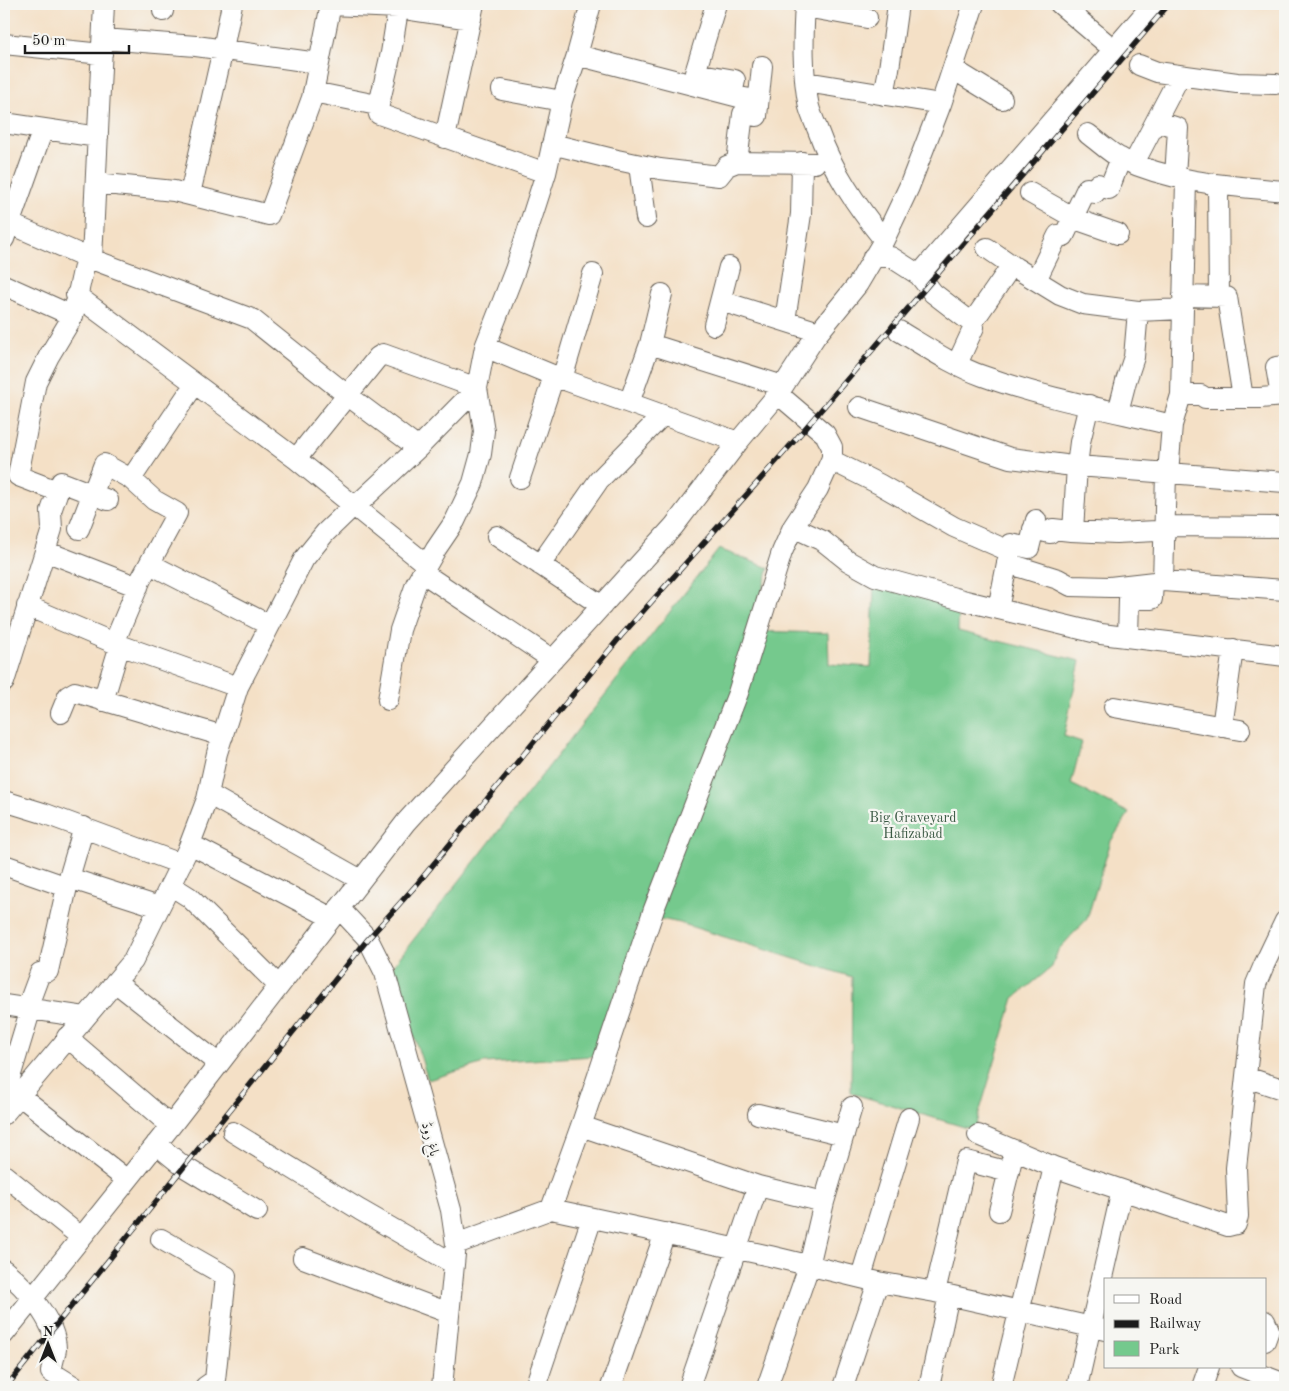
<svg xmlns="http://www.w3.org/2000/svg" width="1289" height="1391" font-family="'Old Standard TT',Amiri,serif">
	<rect width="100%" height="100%" fill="#f6f6f2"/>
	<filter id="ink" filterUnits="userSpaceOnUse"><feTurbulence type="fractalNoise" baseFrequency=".02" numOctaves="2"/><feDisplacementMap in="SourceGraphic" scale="10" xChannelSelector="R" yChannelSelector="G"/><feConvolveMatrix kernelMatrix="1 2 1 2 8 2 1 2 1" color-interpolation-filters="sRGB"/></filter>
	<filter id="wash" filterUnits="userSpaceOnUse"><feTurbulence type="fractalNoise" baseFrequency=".0096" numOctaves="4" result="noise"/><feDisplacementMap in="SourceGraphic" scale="20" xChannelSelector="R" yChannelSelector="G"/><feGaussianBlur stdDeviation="1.12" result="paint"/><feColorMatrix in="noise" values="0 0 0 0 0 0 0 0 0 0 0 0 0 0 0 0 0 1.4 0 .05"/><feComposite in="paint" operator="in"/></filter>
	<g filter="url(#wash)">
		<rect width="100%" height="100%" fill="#f4e0c6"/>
		<!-- green -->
		<path fill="#74c98d" stroke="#487254" d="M719,549L769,568L750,631L828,633L829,664L871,667L874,585L959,607L958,631L1080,661L1064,736L1082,742L1071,784L1129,813L1111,841L1087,919L1058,950L1052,967L1014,998L974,1130L851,1093L852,977L680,923L646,916L593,1056L484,1063L428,1080L392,967Z"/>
	</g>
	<g filter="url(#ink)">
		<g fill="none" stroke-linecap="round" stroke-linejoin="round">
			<!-- minor casing -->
			<g stroke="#686158" stroke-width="22">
				<path id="minor" d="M716,4L695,73L735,80L732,95
					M805,4C803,38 802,73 809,107C811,114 814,121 817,128C832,170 856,205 884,240
					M1060,4L1113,49
					M331,5L398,8L471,19
					M805,7L867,18
					M163,11L164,4
					M103,39L196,46L318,63
					M4,44L102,54
					M577,55L739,97L757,100
					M1139,65L1157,72L1237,83L1276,84
					M953,69L1002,99
					M806,82L941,104
					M502,90L562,101
					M313,92L377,105L379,114L546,173
					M884,95L889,69L898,4
					M378,109L391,53L399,4
					M1156,121L1178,128L1175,177
					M4,123L98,137
					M1088,134C1099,142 1110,153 1122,159C1173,183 1230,186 1285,191
					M445,138L474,4
					M552,144L617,160L660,169L719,176L727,166L737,162L743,114L757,116L762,66
					M737,162L815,163
					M1134,163L1180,75
					M639,165L646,218
					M96,183L174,191L269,215L312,98L331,4
					M1218,185L1219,297
					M1030,193L1078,220L1118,234
					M190,194L223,49L232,4
					M4,221L86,257L252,319L347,395L418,448
					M4,239L43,129
					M987,248L1016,268L1060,295L1083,304L1138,311L1183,309
					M873,257H891L919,275L933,293L972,323
					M92,259L104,4
					M919,275L1153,4
					M1036,280L1058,235L1064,236L1087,188L1095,193L1098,184L1109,189L1121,158
					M4,285L73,316
					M76,295L296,459L427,565
					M1183,296L1227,297L1243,398
					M721,301L819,332
					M785,321L801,214L802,162
					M714,325L729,267
					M899,331C926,347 954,366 983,376C1044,398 1109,410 1172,425
					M650,344L783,386
					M485,347L562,379L738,442
					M957,364L974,327L972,323L1012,265
					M562,379L593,274
					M1181,395H1201L1205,398H1260L1285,396
					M1281,396L1276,367L1285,366
					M629,403L650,344L662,294
					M859,407L1010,458L1065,465L1285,482
					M1118,412L1126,381L1134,357L1138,311
					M296,459L378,357L383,354L477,388
					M831,460L879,484L954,527L1009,551
					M1168,473L1172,425L1181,395L1186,180
					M520,478L554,376
					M131,479L194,385
					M57,491L18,476L36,382L49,356L73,316L86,257
					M793,527L823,541L848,561L875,576L966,601L1101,634L1285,656
					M79,529L104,464L131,479L154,500L177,513L141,579L114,643
					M1033,529L1050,533L1053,529L1071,531L1116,533L1157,531L1168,526L1285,527
					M1073,531L1077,466L1080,442L1089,405
					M497,536L602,606
					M45,551L138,587
					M1007,563L1058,579L1071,586L1110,587L1163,581L1285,590
					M150,564L269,625
					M540,565L599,480L663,415
					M423,573L553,660
					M1163,581L1166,473
					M27,606L114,643L238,687
					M998,609L1011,544L1029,548L1036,520
					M1128,637L1129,599H1152L1153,582
					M4,682L52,529L51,511L61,482L108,500
					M388,700L400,630L416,584L436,549L455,521L473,483L481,454L484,431L477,388L485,347L515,270L546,173L562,101L577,55L591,4
					M103,701L120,645
					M1114,707L1240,730
					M61,713L68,696L75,692L223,736
					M1222,727L1233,649
					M208,794L361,880
					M4,801L43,813L181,864
					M190,844L332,918
					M4,865L67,887
					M69,878L159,907
					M170,885L189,897L279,986
					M339,908L368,939L385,973L451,1210L456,1244L442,1387
					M115,982L219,1064
					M4,1005L85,1017
					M27,1008L40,973L48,971L69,878L84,827
					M67,1037L171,1126
					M1246,1077L1285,1090
					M19,1095L127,1180
					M4,1097L31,1008
					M4,1114L133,961L188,849L207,799L217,753L238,687L304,559L325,533L354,505L360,502L418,448L477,388
					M758,1114L844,1135
					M581,1126L758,1186L824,1202
					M233,1132L360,1210L454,1264
					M978,1135L1054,1167L1228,1226L1236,1224L1238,1216L1236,1168L1256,984L1264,965L1285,921
					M156,1144L183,1166L257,1211
					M4,1175L81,1237
					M551,1209L581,1126L654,909L738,693L782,552L793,527L818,489L832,458V447L825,434L778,394
					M999,1211L1012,1159
					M161,1239L226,1276L215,1380L205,1387
					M456,1244L551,1209L770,1256L878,1282L935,1292L1105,1330
					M303,1258L449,1313
					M4,1270C24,1286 56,1321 56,1349C55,1356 52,1364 51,1372L75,1387
					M861,1277L909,1118
					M935,1292L966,1161L1009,1172
					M1265,1321L1269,1330L1265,1341
					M4,1334L174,1122L406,822L674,526L738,442L778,394L815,337L858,284L884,240L909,187L941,104L974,4
					M1241,1367L1285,1384
					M535,1387L592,1218
					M611,1387L665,1233
					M689,1387L758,1186
					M767,1387L809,1266L824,1202L852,1107
					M843,1387L878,1282
					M929,1387L949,1295
					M1001,1387L1054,1167
					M1077,1387L1122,1190
					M1202,1387L1209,1367"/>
			</g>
			<!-- minor -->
			<use href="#minor" stroke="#fff" stroke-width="20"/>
			<!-- rail casing -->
			<g stroke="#1c1c1c" stroke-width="5.5">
				<path id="rail" d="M6,1387L368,939L418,883L621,636L796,439L1169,4"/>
			</g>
			<!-- rail -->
			<use href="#rail" stroke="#f6f6f2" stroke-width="4" stroke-dasharray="11" stroke-linecap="butt"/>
		</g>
	</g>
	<g text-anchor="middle" stroke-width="4.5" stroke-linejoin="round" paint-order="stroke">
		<!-- park labels -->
		<g font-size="14" fill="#3b5944" stroke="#f6f6f2">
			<text x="913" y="822">Big Graveyard<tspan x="913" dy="16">Hafizabad</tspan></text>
		</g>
		<!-- street labels -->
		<g font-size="14" fill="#1c1c1c" stroke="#f6f6f2">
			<text transform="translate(431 1139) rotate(75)" y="5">باغ روڈ</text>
		</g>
	</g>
	<!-- margin -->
	<rect width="1289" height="1391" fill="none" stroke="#f6f6f2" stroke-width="20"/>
	<!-- legend -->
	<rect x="1104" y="1278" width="162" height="90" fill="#f6f6f2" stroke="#9f9f9c"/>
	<rect x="1114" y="1295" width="25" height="8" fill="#ffffff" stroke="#9f9f9c"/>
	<text x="1149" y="1304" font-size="15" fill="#1c1c1c">Road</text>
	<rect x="1114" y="1320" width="25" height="8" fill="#1c1c1c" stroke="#9f9f9c"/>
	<text x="1149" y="1328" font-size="15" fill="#1c1c1c">Railway</text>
	<rect x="1114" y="1341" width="25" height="15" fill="#74c98d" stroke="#9f9f9c"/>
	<text x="1149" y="1354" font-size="15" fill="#1c1c1c">Park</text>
	<!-- north arrow -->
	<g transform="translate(48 1344)" stroke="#f6f6f2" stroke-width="4" paint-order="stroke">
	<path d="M0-4L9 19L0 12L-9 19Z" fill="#1c1c1c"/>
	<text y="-8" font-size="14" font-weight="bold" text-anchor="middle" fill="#1c1c1c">N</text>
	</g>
	<!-- scale -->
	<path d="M25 45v8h104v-8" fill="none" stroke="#1c1c1c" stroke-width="2.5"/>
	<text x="32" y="45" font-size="15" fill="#1c1c1c" stroke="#f6f6f2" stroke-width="4" paint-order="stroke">50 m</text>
</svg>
